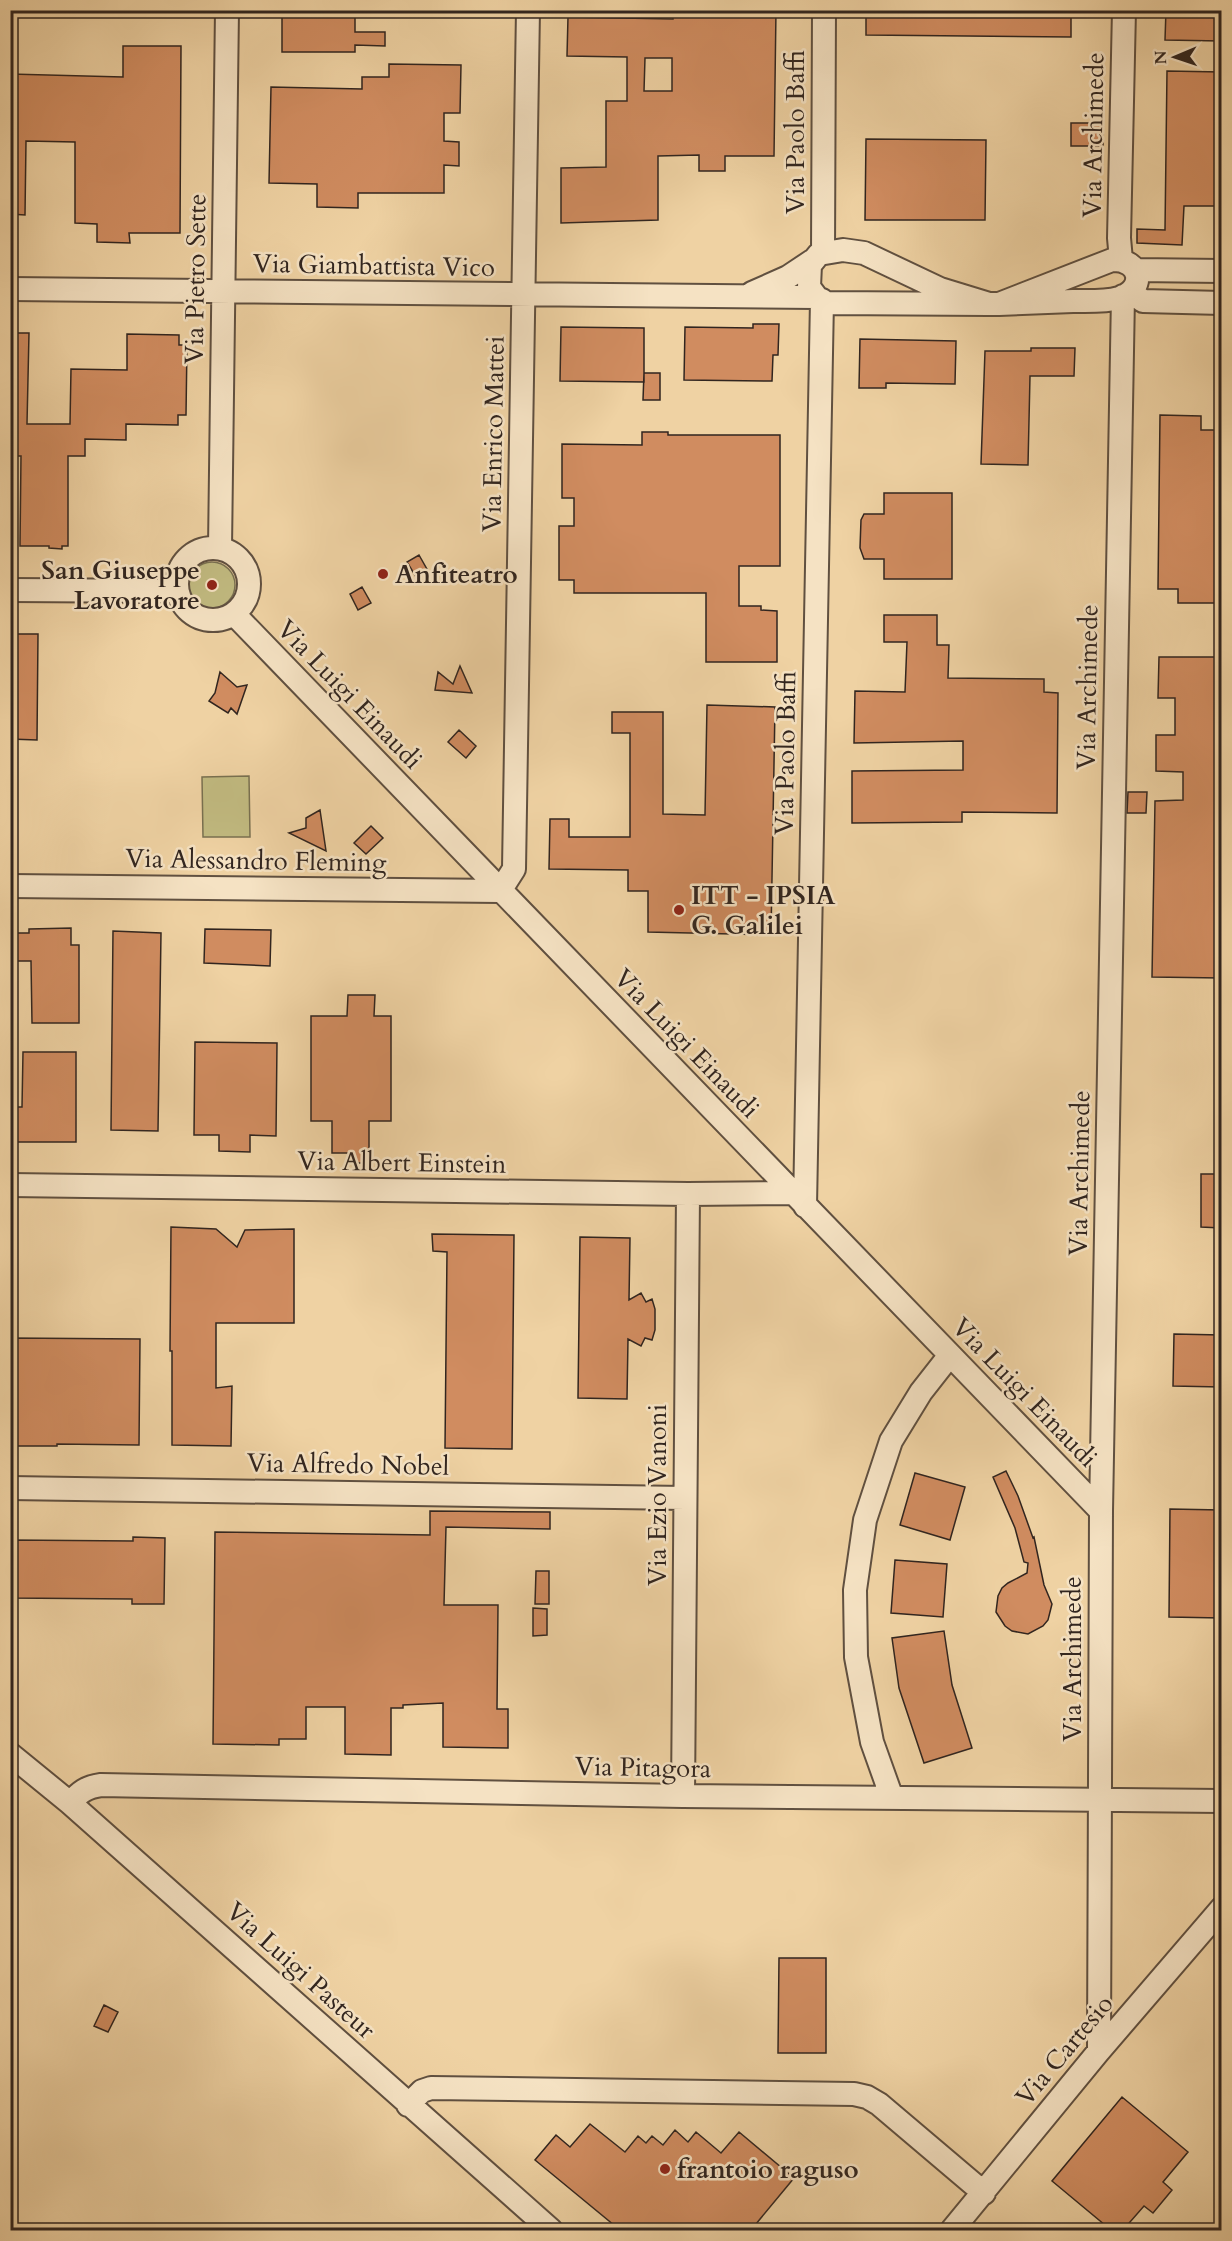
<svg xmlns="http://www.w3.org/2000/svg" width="1232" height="2241" font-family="Cardo,serif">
	<rect width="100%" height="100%" fill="#efd2a3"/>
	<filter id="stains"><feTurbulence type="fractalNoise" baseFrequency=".00333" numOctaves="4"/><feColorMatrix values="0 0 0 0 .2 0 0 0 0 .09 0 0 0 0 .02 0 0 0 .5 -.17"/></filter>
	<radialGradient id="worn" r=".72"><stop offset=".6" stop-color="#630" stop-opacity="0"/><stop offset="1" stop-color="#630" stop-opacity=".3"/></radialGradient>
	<!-- green -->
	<path fill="#c1ba80" stroke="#797050" stroke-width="1.5" d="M189 585a23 23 0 1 1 46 0a23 23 0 1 1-46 0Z
		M249,776L250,837H203L202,777Z"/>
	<!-- building -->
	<path fill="#d08c60" stroke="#31251f" stroke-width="1.5" fill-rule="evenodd" d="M282,10H355V32H385V46L355,45V52H282Z
		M673,10H776L774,156H725V171H699V155L658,156V220L561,223V168L606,167V101H627V57L567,56L568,17L673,19ZM645,58H672V91H644Z
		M866,10H1071V37L866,35Z
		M1166,10H1221V41L1165,40Z
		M123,46H181L180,233H129L130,243L97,242V224L75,223V142L26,141L25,215L10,214V74L123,77Z
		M389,64L461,65L460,113H444V141L459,142V166L444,165V193H358V208L317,207V184L269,183L271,87L362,89V77H389Z
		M1167,71L1221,72V206H1184L1182,245L1137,243V229L1165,230Z
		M1071,123H1103V146H1071Z
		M866,139L986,140L985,220H865Z
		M753,324H779L778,355H773L772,381L684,380L685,327L753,328Z
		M561,327L644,328V382L560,381Z
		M10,333H29L27,424H70L71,369L127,370V334L179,335V345H187L186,415H178V425L126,424V440L85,439V456H68V546H62V549L49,548V546H20L21,456H10Z
		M860,339L956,341L955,384L886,383V388H859Z
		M1031,348H1075L1074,376H1030L1028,465L981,464L985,351H1031Z
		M644,373H660V400H643Z
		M1160,415L1201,416V430H1221V603H1178V589H1158Z
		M642,432H668V435H780V566H739V606H761V610L777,611V662H706V593H574V580H559V526H574V498H562V444L642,445Z
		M884,493H952V579H884V559H864L860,548L861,520L864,514H884Z
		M419,555L428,571L416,577L407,562Z
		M362,587L371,603L358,610L350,594Z
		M884,615H937V645H949L948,678L1044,679V692L1058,693L1057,813L962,812V822L852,823V771L963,770V741L854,743L855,691L905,692L907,642H884Z
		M10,634H38L37,740L10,739Z
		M1159,657H1221V978L1152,977L1155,801L1183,800V772L1156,771V735H1175V698H1158Z
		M460,666L472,693L435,690L438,672L453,684Z
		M220,672L237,687L247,685L237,714L231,708L228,713L209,701L215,693Z
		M707,705L775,707L771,935L648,932V891H628V870L549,869L550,819H569V837H630V733H612V712H663V814L705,815Z
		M459,730L476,746L466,758L448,742Z
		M1128,792H1147L1146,813H1127Z
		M320,810L326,851L289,833L306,828V818Z
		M371,826L383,838L366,854L354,843Z
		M71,928V945H79V1023H32L31,961H10V933H29V929Z
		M205,929L271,930L270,966L204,963Z
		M113,931L161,933L158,1131L111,1130Z
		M348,995H375L374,1016H391V1121H369V1163H348V1153H332V1121H311V1016H347Z
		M195,1042L277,1043L276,1136L250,1135V1152L219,1151V1135H194Z
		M23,1052H76V1142H10V1107H22Z
		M1201,1174H1221V1228L1201,1227Z
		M171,1227L216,1229L237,1247L245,1230L294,1229V1323H216V1388L232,1386L231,1446L172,1445V1351H170Z
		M432,1234L514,1235L512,1449L445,1448L447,1252L433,1251Z
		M580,1237L630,1238L629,1300L641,1293L646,1302L652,1299L655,1309V1330L652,1340L645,1338L641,1346L628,1339L627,1399L578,1398Z
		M1174,1334L1221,1335V1387L1173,1386Z
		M10,1338L140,1339L139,1445L57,1444V1446H10Z
		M1006,1471L1018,1496L1033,1538L1034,1537L1044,1585L1052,1604L1048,1620L1043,1626L1028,1634L1012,1631L1005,1626L996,1612L998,1596L1002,1588L1008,1583L1027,1573L1028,1563L1024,1562L1015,1528L993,1477Z
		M915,1473L965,1487L950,1540L900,1525Z
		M1170,1509L1221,1510V1618L1169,1617Z
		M430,1511L550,1512V1529L446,1527L444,1605H498L497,1709H508V1748L443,1747V1703L403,1705V1708H391V1755L345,1754V1707H306V1739H279V1745L213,1744L215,1532L430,1535Z
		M133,1537L165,1538L164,1604H132V1599L10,1598V1540L133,1541Z
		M895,1560L947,1564L943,1617L891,1613Z
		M536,1571H549V1604H535Z
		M533,1608L547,1609V1635L533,1636Z
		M944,1631L952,1685L972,1748L924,1763L899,1688L892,1638Z
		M779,1958H826V2053H778Z
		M104,2005L118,2012L108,2032L94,2026Z
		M1122,2097L1188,2152L1163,2182L1172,2190L1153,2213L1144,2206L1123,2230H1111L1052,2181Z
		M590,2124L625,2152L638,2136L646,2143L652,2136L663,2145L675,2130L688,2142L696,2132L721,2153L739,2132L794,2178L751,2230H620L535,2160L556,2135L570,2147Z"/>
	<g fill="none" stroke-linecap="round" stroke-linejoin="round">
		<!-- minor casing -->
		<g stroke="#605040" stroke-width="26">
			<path id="minor" d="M843,250L864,253L940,289L989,304L827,303L818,299L809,287L810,265L819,254Z
				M823,253L824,10
				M1121,260L1119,238L1124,10
				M1136,270L1222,271
				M10,289L816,297
				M1131,292L1143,301L1222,303
				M752,293L788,277L812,261
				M989,304H999C1024,303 1049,302 1073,301C1088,301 1105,302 1119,298C1147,289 1141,259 1112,260L999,304
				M177 584a36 36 0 1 1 72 0a36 36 0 1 1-72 0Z
				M220,548L227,10
				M10,590L177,591
				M234,614L1101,1511
				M10,886L500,891L514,869L528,10
				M10,1185L688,1194L793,1193
				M805,1206L822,300
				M10,1488L685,1498
				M10,1754L70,1803L551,2230
				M683,1796L688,1194
				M892,1798L872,1742L856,1657L855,1590L865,1520L891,1441L921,1392L950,1355
				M70,1803C80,1792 86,1787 101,1785L683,1796L1222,1801
				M1099,2051L1101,1511L1123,296
				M408,2105L422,2091L431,2088L854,2094L867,2097L879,2104L984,2193
				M952,2230L1099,2051L1222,1908"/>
		</g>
		<!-- minor -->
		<use href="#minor" stroke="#f5e2c3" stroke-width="22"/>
	</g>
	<!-- markers -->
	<g fill="#8f2418" stroke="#f5e2c3" stroke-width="2">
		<circle cx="383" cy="574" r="6"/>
		<circle cx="212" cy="585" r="6"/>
		<circle cx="679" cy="910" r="6"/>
		<circle cx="665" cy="2169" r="6"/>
	</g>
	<g text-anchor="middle" stroke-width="5" stroke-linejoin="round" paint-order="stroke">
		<!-- street labels -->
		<g font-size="26" fill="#31251f" stroke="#f5e2c3">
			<text transform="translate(795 132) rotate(-90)" y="9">Via Paolo Baffi</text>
			<text transform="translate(1093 135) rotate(-89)" y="9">Via Archimede</text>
			<text transform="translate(374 265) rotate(1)" y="9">Via Giambattista Vico</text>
			<text transform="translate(195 279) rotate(-89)" y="9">Via Pietro Sette</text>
			<text transform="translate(493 434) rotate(-89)" y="9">Via Enrico Mattei</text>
			<text transform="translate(1087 687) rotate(-89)" y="9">Via Archimede</text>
			<text transform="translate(350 694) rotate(46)" y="9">Via Luigi Einaudi</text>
			<text transform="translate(785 753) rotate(-89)" y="9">Via Paolo Baffi</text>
			<text transform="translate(256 860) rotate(1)" y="9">Via Alessandro Fleming</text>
			<text transform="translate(687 1043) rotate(46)" y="9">Via Luigi Einaudi</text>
			<text transform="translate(402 1162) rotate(1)" y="9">Via Albert Einstein</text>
			<text transform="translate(1079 1173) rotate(-89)" y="9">Via Archimede</text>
			<text transform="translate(1025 1392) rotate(46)" y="9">Via Luigi Einaudi</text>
			<text transform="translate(348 1464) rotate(1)" y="9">Via Alfredo Nobel</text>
			<text transform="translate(657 1495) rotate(-90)" y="9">Via Ezio Vanoni</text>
			<text transform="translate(1072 1659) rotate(-90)" y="9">Via Archimede</text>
			<text transform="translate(643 1767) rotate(1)" y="9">Via Pitagora</text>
			<text transform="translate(301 1970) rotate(42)" y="9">Via Luigi Pasteur</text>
			<text transform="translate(1064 2050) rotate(-50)" y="9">Via Cartesio</text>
		</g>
		<!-- poi labels -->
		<g font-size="26" font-weight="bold" fill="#31251f" stroke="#f5e2c3" text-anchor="start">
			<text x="200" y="579" text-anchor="end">San Giuseppe<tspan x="200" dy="30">Lavoratore</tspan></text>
			<text x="395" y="583">Anfiteatro</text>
			<text x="691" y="904">ITT - IPSIA<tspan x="691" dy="30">G. Galilei</tspan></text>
			<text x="677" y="2178">frantoio raguso</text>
		</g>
	</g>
	<!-- margin -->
	<rect width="1232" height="2241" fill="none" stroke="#efd2a3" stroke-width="36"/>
	<rect x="12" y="12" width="1208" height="2217" fill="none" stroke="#31251f" stroke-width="3"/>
	<rect x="18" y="18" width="1196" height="2205" fill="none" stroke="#31251f" stroke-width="1.5"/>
	<!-- north arrow -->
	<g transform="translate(1175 57) rotate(268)" stroke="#f5e2c3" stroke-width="4.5" paint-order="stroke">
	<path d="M0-4.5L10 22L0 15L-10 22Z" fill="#31251f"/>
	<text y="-9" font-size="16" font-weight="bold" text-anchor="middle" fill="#31251f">N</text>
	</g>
	<rect width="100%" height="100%" filter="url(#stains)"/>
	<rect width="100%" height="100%" fill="url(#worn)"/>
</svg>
